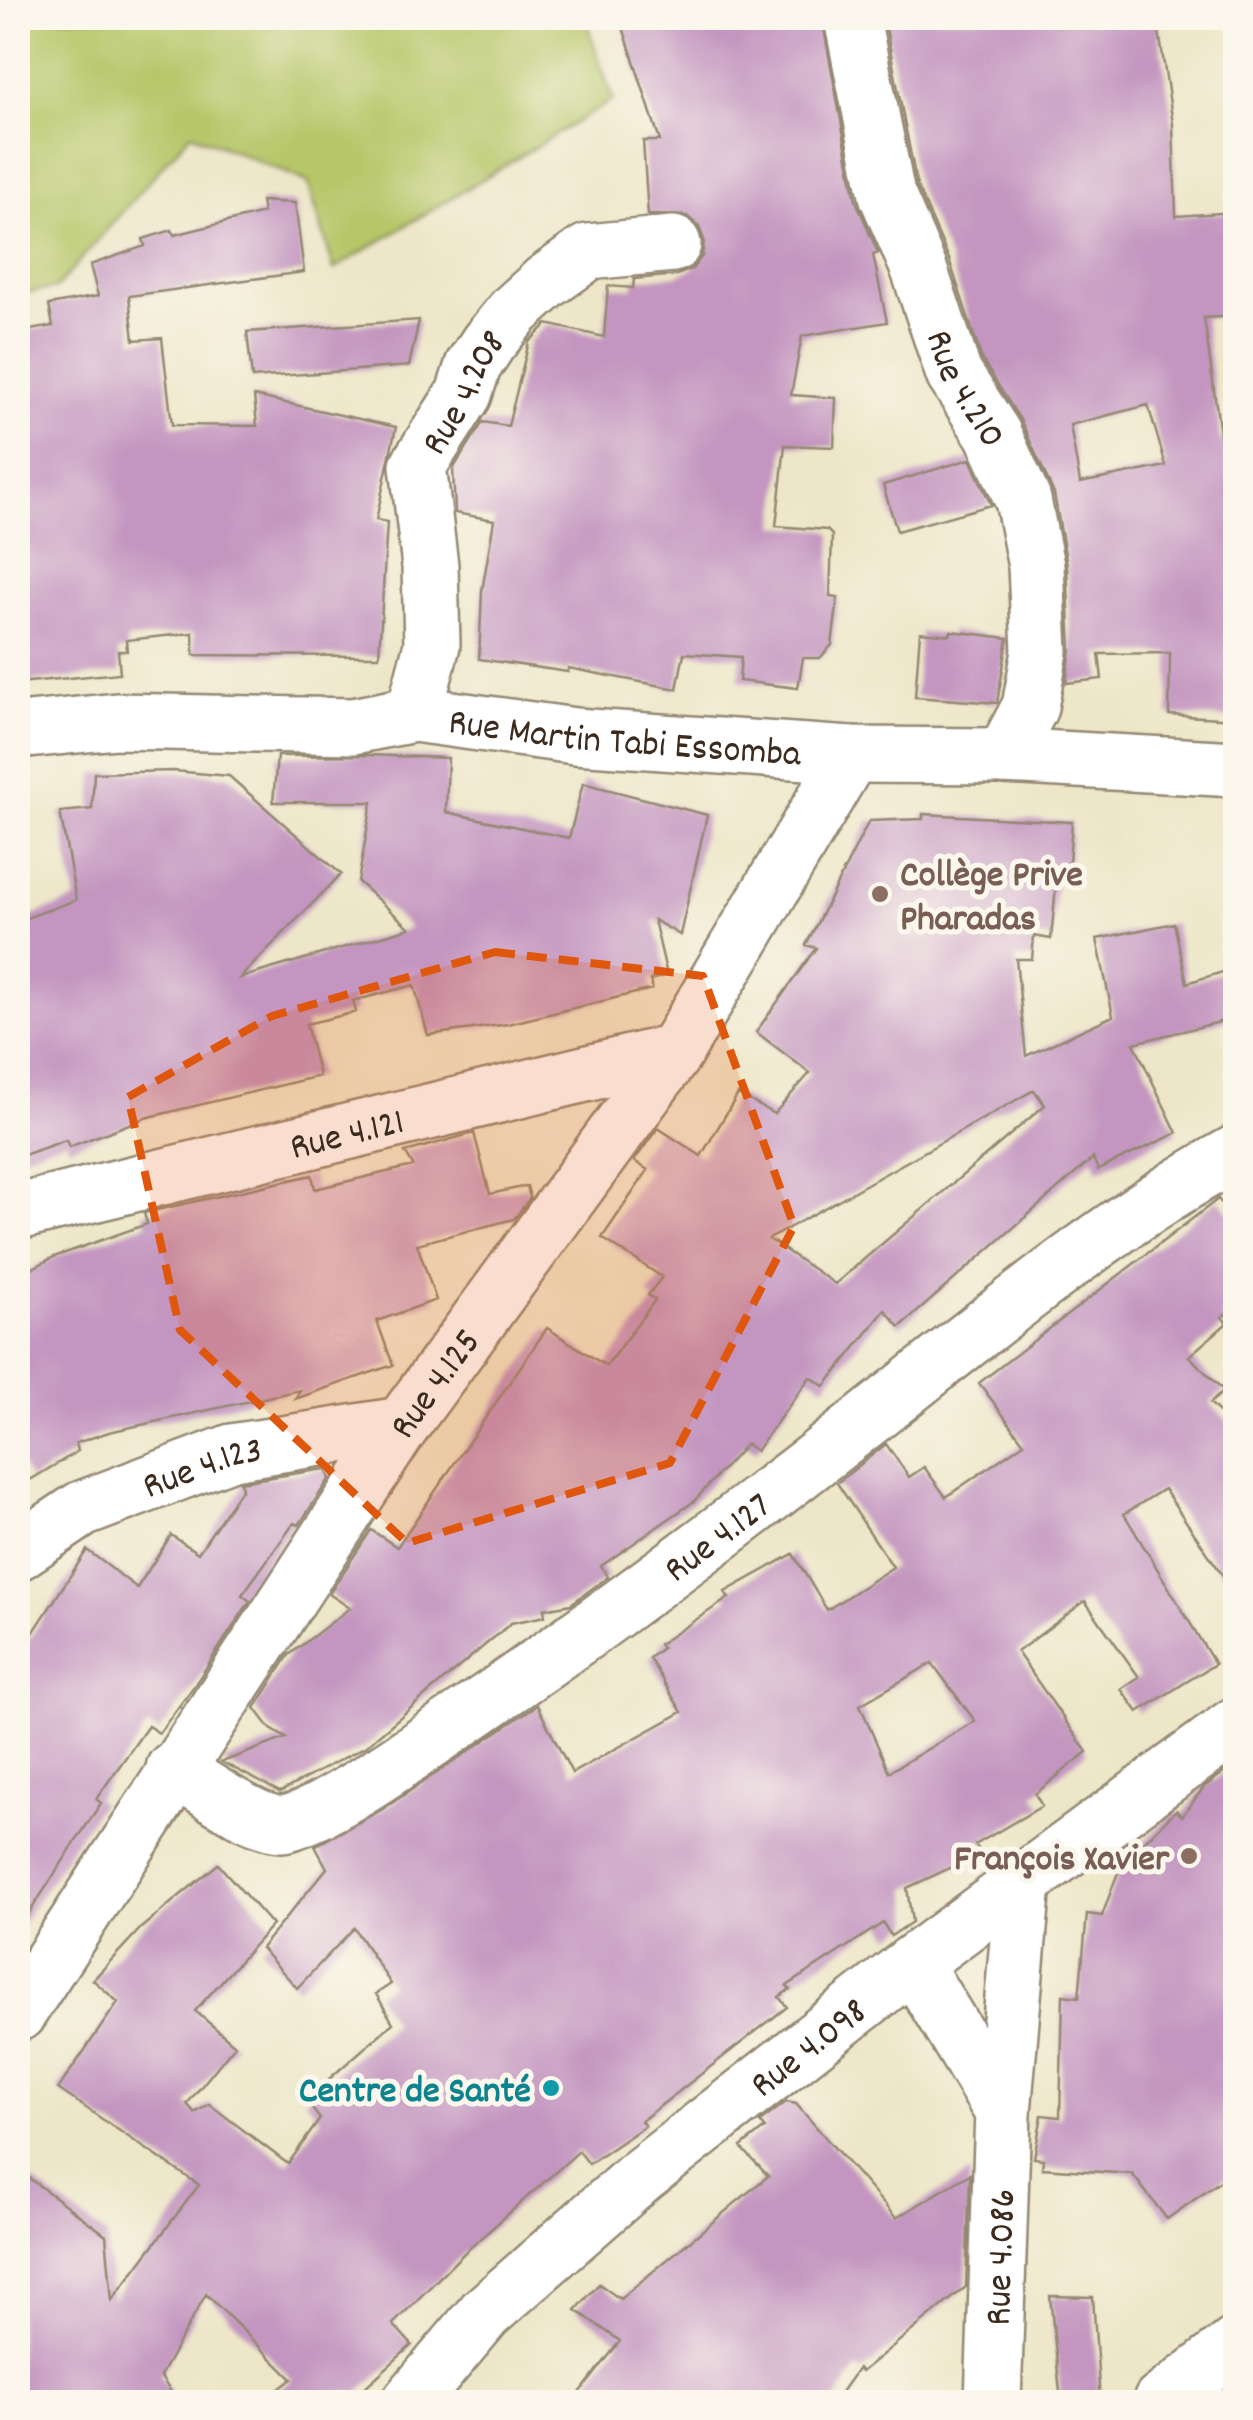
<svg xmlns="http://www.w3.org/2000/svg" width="1253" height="2420" font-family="Dekko,sans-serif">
	<rect width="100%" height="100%" fill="#fbf7ec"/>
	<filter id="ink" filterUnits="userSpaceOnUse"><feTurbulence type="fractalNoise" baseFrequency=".01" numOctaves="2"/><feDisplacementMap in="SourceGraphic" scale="20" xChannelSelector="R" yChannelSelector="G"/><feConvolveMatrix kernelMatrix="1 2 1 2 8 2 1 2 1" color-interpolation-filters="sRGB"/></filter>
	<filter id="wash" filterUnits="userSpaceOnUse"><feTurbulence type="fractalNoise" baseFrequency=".0048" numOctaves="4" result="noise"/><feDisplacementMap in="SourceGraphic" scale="40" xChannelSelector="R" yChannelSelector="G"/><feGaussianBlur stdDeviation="2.25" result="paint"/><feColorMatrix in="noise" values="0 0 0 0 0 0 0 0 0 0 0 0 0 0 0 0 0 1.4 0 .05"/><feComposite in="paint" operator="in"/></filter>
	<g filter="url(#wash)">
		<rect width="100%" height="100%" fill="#ede6c8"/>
		<!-- green -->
		<path fill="#b6c668" stroke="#787843" stroke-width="2.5" d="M18,18H585L613,100L334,269L308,182L191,133L56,288L18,294Z"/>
		<g id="blocks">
			<!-- building -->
			<path fill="#c395c0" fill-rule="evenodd" d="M620,18H822L856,201L878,253L873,255L887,322L802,336L791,395L836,398L834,447L785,445L776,526L827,530L832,535L830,597L838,598L832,645L820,658H803L798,688L739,681L741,657L684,653L677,689L568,668V672L479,659L482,591L494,520L455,513L453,469L483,422L508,426L529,342L547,324L604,337L608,286L633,288L634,279L677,275L692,269L702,256L704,240L699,227L687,216L648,215L643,141H660Z
				M884,18H1157L1173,124L1176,216L1236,212V316L1204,318L1221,441L1236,438V719L1169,715L1170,653L1099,654L1102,679L1066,683L1071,650L1067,565L1054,494L1021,421L982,360L949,259L917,186ZM1148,405L1166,466L1080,483L1070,425Z
				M261,201L295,203L304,272L129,296L134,340L162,338L172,425L257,426L254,396L396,427L376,520L387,522L379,656L194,655L193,633L126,640L127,651H118L120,673L18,683V332L53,326L49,305L98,296L90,265L145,246L143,239L172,230L174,235L263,213Z
				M419,320L409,366L252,378L247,332Z
				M970,459L991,505L897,531L883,485Z
				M951,631L1008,638L997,703L915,697L920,632L950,635Z
				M366,755L448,758L446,812L569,838L583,783L707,815L680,935L654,920L667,975L650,980L652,989L508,1024L428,1035L414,985L353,1001L356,1012L306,1024L319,1076L145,1118L69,1147L66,1140L18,1157V921L76,900L60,812L92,809L94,773L174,771L229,776L341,874L240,978L410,928L358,882L372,802H273L277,756Z
				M923,814L1072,822L1068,876H1057L1051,939L1034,936L1032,959H1016L1026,1056L1113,1016L1097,939L1174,923L1187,983L1236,968V1018L1134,1043L1177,1133L1098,1170L1093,1158L900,1327L885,1310L825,1386L810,1377L756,1451L746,1444L693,1502L601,1566L608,1577L571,1604L544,1609L545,1616L511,1623L366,1746L280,1792L222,1762L286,1738L271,1729L255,1708L289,1655L350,1608L329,1594L371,1530L397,1547L547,1328L606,1366L655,1300L648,1295L662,1277L602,1238L648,1170L634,1161L658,1128L701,1156L738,1094L774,1114L810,1073L756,1032L816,948L806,945L869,821L923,819ZM1034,1090L1045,1105L835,1284L769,1239Z
				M474,1133L490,1194L527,1186L530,1198L514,1219L417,1244L436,1300L377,1321L393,1365L295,1399L300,1390L109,1432L76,1443L78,1451L30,1480L18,1459V1276L54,1257L147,1224L144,1213L312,1175L315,1189L413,1166L405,1152Z
				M1218,1199L1236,1220V1307L1222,1317L1227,1323L1189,1356L1224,1391L1210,1403L1236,1429V1595L1164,1489L1124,1514L1215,1664L1138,1712L1121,1689L1139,1677L1085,1601L1017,1652L1087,1752L1035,1794L1042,1806L975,1845L982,1853L907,1888L912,1922L891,1936L883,1923L787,1986L790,1989L779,1997L787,2007L641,2121L645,2126L589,2164L579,2151L463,2254L393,2324L412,2345L353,2398L346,2391L331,2402H262L292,2379L206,2294L160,2376L178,2402H18V2170L106,2235L112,2300L199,2185L58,2089L118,2002L93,1980L141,1928L218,1864L272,1925L195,2011L235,2045L187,2104L195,2113L209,2104L288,2164L320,2119L305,2100L393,2023L376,1994L391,1984L354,1928L297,1988L261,1948L327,1868L315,1846L383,1809L537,1705L572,1773L682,1712L649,1658L662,1648L659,1644L729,1598L725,1592L793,1554L827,1610L893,1567L837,1483L886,1444L909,1477L924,1467L946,1497L1024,1443L979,1383ZM932,1663L975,1721L889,1772L860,1705Z
				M325,1469L330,1478L299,1525L294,1523L242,1595L250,1601L194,1686L159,1733L148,1726L96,1799L101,1803L18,1930V1656L87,1550L137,1588L171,1535L198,1553L242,1488L240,1482Z
				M1236,1764V2170L1167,2219L1132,2174L1042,2168L1043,2159L1034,2158L1042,2115L1060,2117L1063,1995L1079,1997L1087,1914L1102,1916L1129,1842L1139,1847L1176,1810L1182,1816L1204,1787Z
				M786,2102L796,2104L896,2218L970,2174L966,2287L861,2372L858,2368L834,2402H573L620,2341L576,2310L599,2284L620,2299L768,2176L741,2147L765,2128L760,2122Z
				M1050,2296L1093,2297L1100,2402H1061Z"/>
		</g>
	</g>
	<g filter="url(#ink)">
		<use href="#blocks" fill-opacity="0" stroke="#948873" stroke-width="2.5"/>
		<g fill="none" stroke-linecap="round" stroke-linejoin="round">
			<!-- minor casing -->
			<g stroke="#948873" stroke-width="60">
				<g id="minor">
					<path id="s1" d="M852,18L887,195L919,269L954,374L993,434L1023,500L1036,566L1040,651L1030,707L1004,756"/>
					<path id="s2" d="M414,714L432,645L430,566L418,466L464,394L473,366L488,343L514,311L546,282L588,252L673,244"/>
					<path id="s3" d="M18,1212L675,1052"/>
					<path id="s4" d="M18,1552L82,1509L232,1452L402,1425"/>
					<path id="s5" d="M174,1769C199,1784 254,1824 281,1824C315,1822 418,1749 450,1727C594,1629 733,1525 869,1418C988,1325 1103,1226 1236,1153"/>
					<path d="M913,1963L1003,2112"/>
					<path id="s6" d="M18,2013L402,1425L675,1052L851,755"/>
					<path id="s7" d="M993,2402L1003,2112L1023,1883"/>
					<path d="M1161,2402L1236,2345"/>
				</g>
			</g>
			<!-- major casing -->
			<g stroke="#948873" stroke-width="60">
				<g id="major">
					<path id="s8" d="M18,731L117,721L353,726L414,714L575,736L851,755L1004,756L1236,769"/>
					<path id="s9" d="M410,2402L485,2313L641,2176L913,1963L1236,1725"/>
				</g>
			</g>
			<!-- minor -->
			<use href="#minor" stroke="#fff" stroke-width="55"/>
			<!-- major -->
			<use href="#major" stroke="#fff" stroke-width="55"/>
		</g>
	</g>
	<!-- marked area -->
	<path fill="#df570d" fill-opacity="0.2" stroke="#df570d" stroke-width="8" stroke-dasharray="20 12" stroke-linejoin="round" d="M495,952L703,976L794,1226L670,1463L407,1543L180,1330L128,1097L272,1016Z"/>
	<!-- markers -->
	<g fill="#8d6e63" stroke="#fbf7ec" stroke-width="4">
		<circle cx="880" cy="894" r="10"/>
		<circle cx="1189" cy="1856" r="10"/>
	</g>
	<circle fill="#0f9aa8" stroke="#fbf7ec" stroke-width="4" cx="551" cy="2088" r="10"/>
	<g text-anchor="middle" stroke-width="10" stroke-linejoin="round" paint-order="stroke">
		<!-- street labels -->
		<g font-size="38" fill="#3b2a1e" stroke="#fbf7ec">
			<text dy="13" stroke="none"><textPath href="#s1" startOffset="390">Rue 4.210</textPath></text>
			<text dy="13" stroke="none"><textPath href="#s2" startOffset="338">Rue 4.208</textPath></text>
			<text dy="13" stroke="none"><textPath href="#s8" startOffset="610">Rue Martin Tabi Essomba</textPath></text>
			<text dy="13" stroke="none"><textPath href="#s3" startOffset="338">Rue 4.121</textPath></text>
			<text dy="13" stroke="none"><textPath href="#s6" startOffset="755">Rue 4.125</textPath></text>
			<text dy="13" stroke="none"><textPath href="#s4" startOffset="205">Rue 4.123</textPath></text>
			<text dy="13" stroke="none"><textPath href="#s5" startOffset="645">Rue 4.127</textPath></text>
			<text dy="13" stroke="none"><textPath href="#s9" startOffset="535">Rue 4.098</textPath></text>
			<text dy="13" stroke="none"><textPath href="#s7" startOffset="145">Rue 4.086</textPath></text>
		</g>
		<!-- education labels -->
		<g font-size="38" font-weight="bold" fill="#785e54" stroke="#fbf7ec" text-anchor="start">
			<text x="900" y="885">Collège Prive<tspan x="900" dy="44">Pharadas</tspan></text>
			<text x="1169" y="1869" text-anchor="end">François Xavier</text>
		</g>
		<!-- culture labels -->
		<g font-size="38" font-weight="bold" fill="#0d838f" stroke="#fbf7ec" text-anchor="end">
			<text x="531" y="2101">Centre de Santé</text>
		</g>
	</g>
	<!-- margin -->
	<rect width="1253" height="2420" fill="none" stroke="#fbf7ec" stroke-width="60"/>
</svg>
